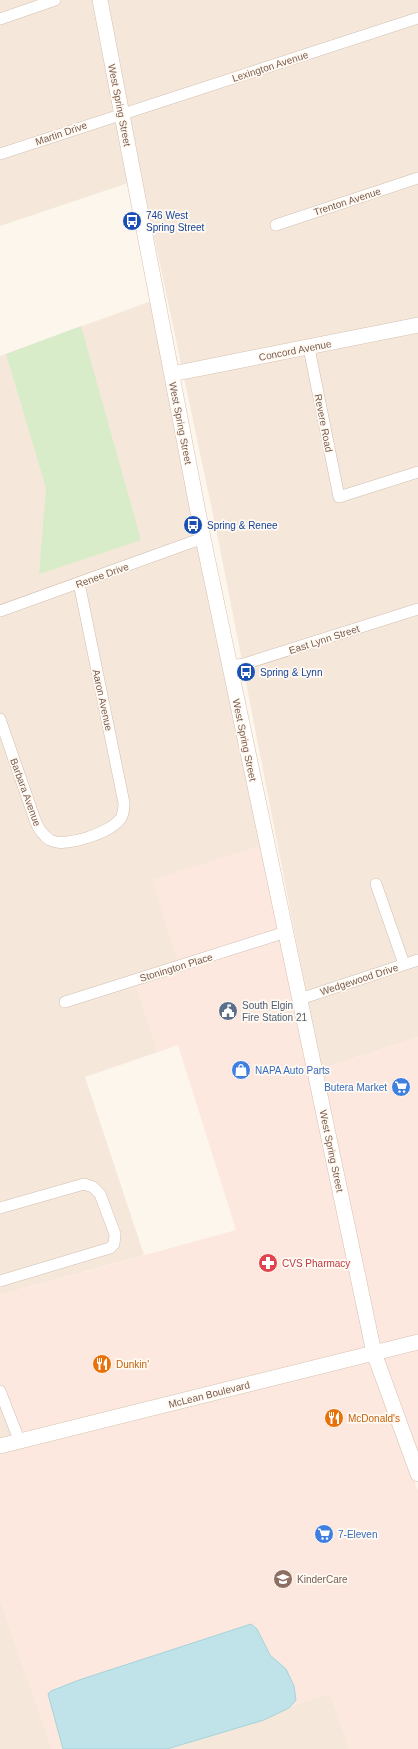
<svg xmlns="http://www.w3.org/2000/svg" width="418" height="1749" font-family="Arial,sans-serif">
	<rect width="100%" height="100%" fill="#fdf6ec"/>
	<!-- residential -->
	<path fill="#f5e8da" d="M0,0H95L131,182L0,226Z
		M104,0H418V1037L321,1069L219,543Z
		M154,300L262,845L181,972L137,987L158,1052L85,1077L144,1255L0,1295V356Z
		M0,1380L21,1438L0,1443Z
		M0,1599L52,1749H0Z
		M330,1693L350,1749H170Z"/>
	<!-- commercial -->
	<path fill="#fde8e0" d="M262,845L370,1350L21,1438L0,1380V1295L236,1230L178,1045L158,1052L137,987L181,972L152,880Z
		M418,1037V1337L378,1347L321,1069Z
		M418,1347V1466L380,1356Z
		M371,1358L418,1491V1749H350L330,1693L170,1749H52L0,1599V1450Z"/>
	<!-- green -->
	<path fill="#d8ecc9" d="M81,326L141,540L39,574L46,488L6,354Z"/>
	<!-- water -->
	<path fill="#bfe3e8" stroke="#a5d3da" d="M251,1624L257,1629L270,1655L286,1669L294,1686L296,1700L289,1708L264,1720L167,1749H63L48,1694L51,1691L79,1680Z"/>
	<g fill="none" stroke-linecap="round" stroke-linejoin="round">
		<!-- street casing -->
		<g stroke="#d1beb0" stroke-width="12">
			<path id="street" d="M0,19L55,0
				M0,154L418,18
				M276,225L418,178
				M309,348L339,497L418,472
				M0,611L203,538
				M229,666L244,664L418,609
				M0,719L35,820C38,828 42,835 50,840C65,848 111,833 121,818C123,814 124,808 124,803L79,583
				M376,884L404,964
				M300,999L418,960
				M65,1002L286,932
				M0,1208L84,1184L93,1187L100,1194L115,1234L114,1244L110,1248L0,1281
				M0,1391L20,1442"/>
		</g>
		<!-- secondary casing -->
		<g stroke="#d6c0b0" stroke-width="16">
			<path id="secondary" d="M100,0L203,538L374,1353L418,1474
				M172,374L418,325
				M0,1446L418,1342"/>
		</g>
		<!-- street -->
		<use href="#street" stroke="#fff" stroke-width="11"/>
		<!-- secondary -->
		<use href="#secondary" stroke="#fff" stroke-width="15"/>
	</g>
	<!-- icons -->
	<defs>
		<g id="bus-disc" transform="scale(1)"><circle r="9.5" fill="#1a4fb4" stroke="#fffaf3"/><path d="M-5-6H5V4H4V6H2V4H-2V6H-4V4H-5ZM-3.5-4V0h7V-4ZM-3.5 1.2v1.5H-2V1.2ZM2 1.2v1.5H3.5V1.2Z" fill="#fff"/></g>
		<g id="civic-disc" transform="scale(1)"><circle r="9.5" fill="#5c6f8a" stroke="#fffaf3"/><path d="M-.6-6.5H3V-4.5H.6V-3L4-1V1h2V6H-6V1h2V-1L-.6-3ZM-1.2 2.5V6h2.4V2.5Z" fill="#fff"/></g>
		<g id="shop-disc" transform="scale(1)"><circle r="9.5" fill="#3f7fe0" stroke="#fffaf3"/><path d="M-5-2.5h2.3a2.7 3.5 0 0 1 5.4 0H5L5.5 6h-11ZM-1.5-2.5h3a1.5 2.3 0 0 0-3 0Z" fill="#fff"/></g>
		<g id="supermarket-disc" transform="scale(1)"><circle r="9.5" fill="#3f7fe0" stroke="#fffaf3"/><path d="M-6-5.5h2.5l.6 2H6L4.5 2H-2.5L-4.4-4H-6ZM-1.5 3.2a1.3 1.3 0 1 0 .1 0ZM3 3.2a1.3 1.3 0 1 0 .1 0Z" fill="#fff"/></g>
		<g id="pharmacy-disc" transform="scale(1)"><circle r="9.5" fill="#e0444e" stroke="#fffaf3"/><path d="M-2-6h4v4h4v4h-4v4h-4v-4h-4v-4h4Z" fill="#fff"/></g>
		<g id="restaurant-disc" transform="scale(1)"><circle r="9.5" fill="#e8710a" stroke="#fffaf3"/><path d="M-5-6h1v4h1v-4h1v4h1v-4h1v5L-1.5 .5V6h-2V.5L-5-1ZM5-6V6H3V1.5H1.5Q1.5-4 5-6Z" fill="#fff"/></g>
		<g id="school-disc" transform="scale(1)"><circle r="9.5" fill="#8d6e63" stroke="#fffaf3"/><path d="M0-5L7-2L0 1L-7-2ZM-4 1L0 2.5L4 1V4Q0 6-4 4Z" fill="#fff"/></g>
	</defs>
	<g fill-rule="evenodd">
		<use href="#bus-disc" x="132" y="221"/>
		<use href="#bus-disc" x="193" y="525"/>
		<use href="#bus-disc" x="246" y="672"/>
		<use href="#civic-disc" x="228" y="1011"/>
		<use href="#shop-disc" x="241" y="1070"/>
		<use href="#supermarket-disc" x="401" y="1087"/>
		<use href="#pharmacy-disc" x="268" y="1263"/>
		<use href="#restaurant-disc" x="102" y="1364"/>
		<use href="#restaurant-disc" x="334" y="1418"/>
		<use href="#supermarket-disc" x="324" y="1534"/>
		<use href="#school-disc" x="283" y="1579"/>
	</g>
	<g text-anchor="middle" stroke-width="3.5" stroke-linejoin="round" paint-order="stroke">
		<!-- street labels -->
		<g font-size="10" fill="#7a5c4d" stroke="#fffaf3">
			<text transform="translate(270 66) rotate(-18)" y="4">Lexington Avenue</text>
			<text transform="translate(120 105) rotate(79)" y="4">West Spring Street</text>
			<text transform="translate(61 133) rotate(-19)" y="4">Martin Drive</text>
			<text transform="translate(347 201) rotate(-18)" y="4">Trenton Avenue</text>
			<text transform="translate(295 350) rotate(-11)" y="4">Concord Avenue</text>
			<text transform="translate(181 423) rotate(79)" y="4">West Spring Street</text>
			<text transform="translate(324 423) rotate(79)" y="4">Revere Road</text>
			<text transform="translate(102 575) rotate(-20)" y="4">Renee Drive</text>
			<text transform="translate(324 639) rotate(-18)" y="4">East Lynn Street</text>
			<text transform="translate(103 700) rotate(78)" y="4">Aaron Avenue</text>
			<text transform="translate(245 740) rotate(78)" y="4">West Spring Street</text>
			<text transform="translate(26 792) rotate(70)" y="4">Barbara Avenue</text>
			<text transform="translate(176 967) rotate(-17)" y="4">Stonington Place</text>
			<text transform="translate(359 979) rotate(-18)" y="4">Wedgewood Drive</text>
			<text transform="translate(332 1151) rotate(78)" y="4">West Spring Street</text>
			<text transform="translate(209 1394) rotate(-14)" y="4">McLean Boulevard</text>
		</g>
		<!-- transit labels -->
		<g font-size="10" fill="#164399" stroke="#fffaf3" text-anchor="start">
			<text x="146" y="219">746 West<tspan x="146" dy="12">Spring Street</tspan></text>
			<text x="207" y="529">Spring &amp; Renee</text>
			<text x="260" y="676">Spring &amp; Lynn</text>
		</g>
		<!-- service labels -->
		<g font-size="10" fill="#4e5e75" stroke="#fffaf3" text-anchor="start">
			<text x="242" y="1009">South Elgin<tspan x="242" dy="12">Fire Station 21</tspan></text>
		</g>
		<!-- shop labels -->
		<g font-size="10" fill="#366cbe" stroke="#fffaf3" text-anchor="start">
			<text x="255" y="1074">NAPA Auto Parts</text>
			<text x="387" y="1091" text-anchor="end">Butera Market</text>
			<text x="338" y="1538">7-Eleven</text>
		</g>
		<!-- health labels -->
		<g font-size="10" fill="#be3a42" stroke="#fffaf3" text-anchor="start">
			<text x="282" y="1267">CVS Pharmacy</text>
		</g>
		<!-- food labels -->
		<g font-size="10" fill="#c56008" stroke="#fffaf3" text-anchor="start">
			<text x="116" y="1368">Dunkin'</text>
			<text x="348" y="1422">McDonald's</text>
		</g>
		<!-- education labels -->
		<g font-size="10" fill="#785e54" stroke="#fffaf3" text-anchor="start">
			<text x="297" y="1583">KinderCare</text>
		</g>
	</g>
</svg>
